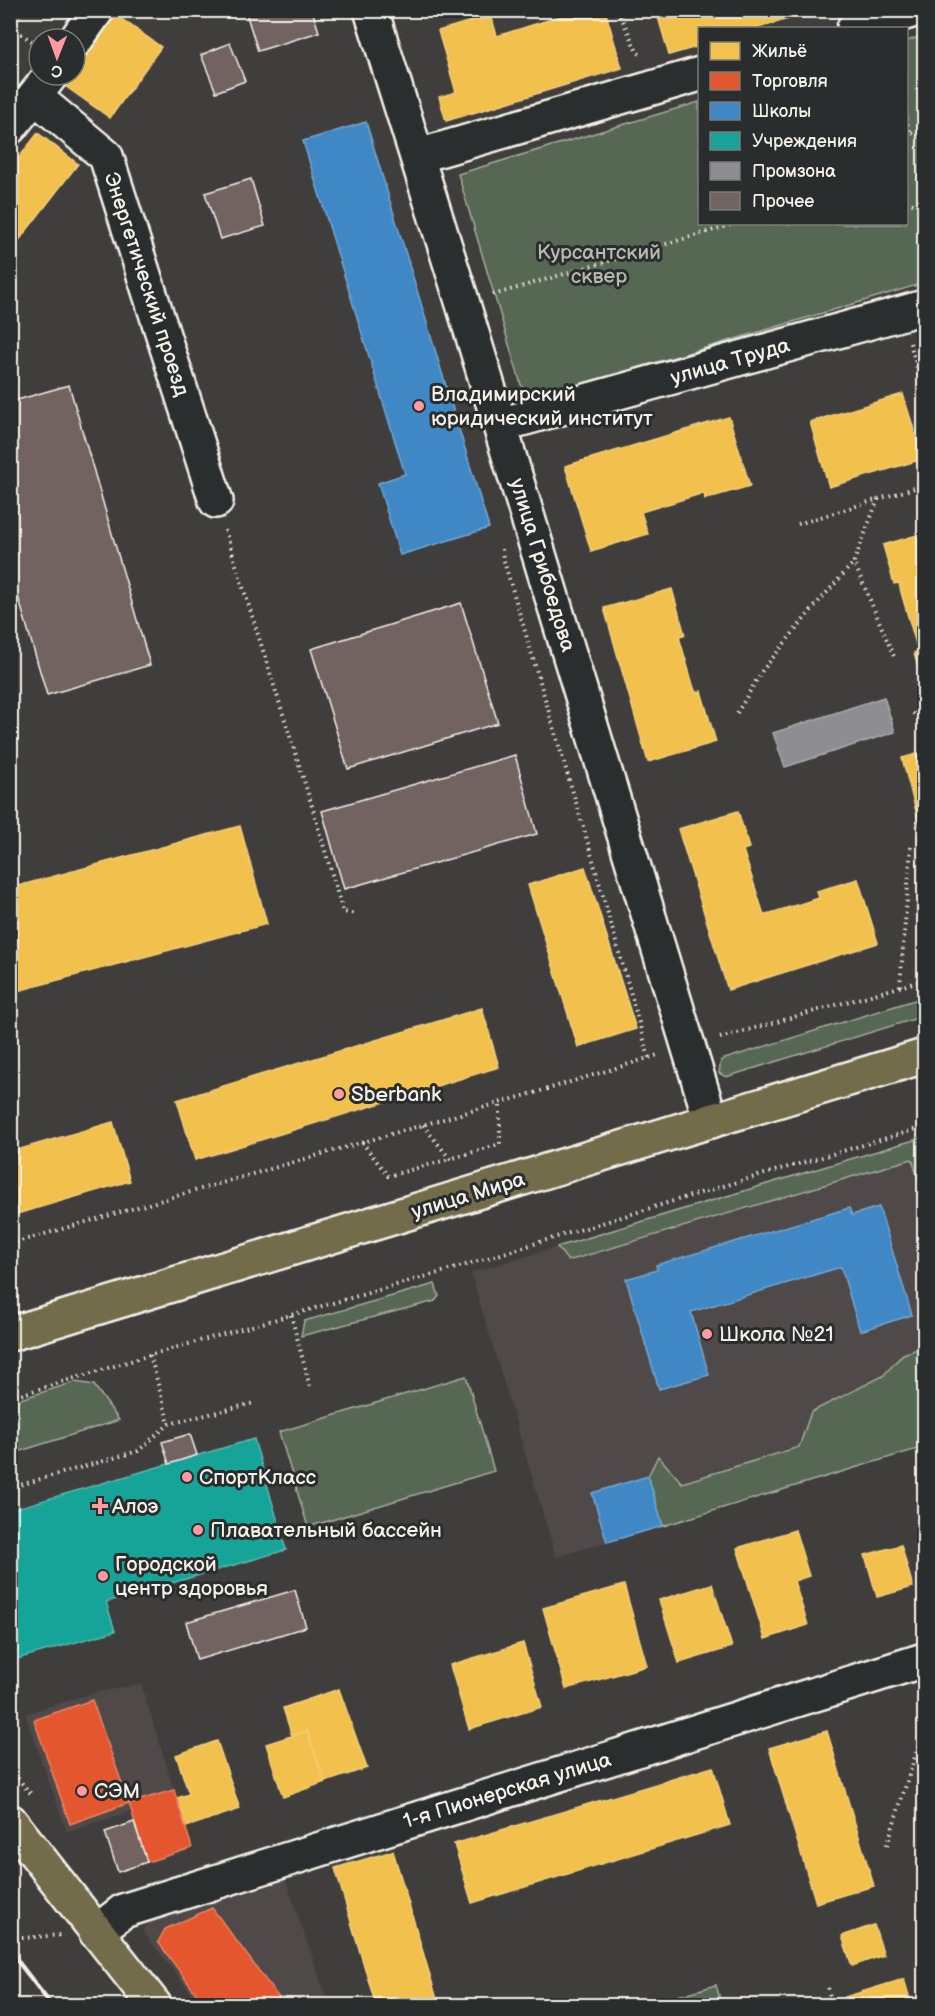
<svg xmlns="http://www.w3.org/2000/svg" width="935" height="2016" font-family="'Balsamiq Sans',sans-serif">
	<rect width="100%" height="100%" fill="#403e3d"/>
	<filter id="ink" filterUnits="userSpaceOnUse"><feTurbulence type="fractalNoise" baseFrequency=".0167" numOctaves="2"/><feDisplacementMap in="SourceGraphic" scale="12" xChannelSelector="R" yChannelSelector="G"/><feConvolveMatrix kernelMatrix="1 2 1 2 8 2 1 2 1" color-interpolation-filters="sRGB"/></filter>
	<g filter="url(#ink)">
		<!-- built -->
		<path fill="#4f4948" d="M924,1156V1447L556,1557L471,1273L557,1247L568,1261Z
			M141,1684L174,1790L129,1803L131,1811L67,1832L25,1714L93,1693Z
			M283,1872L329,2005H200L142,1930L168,1908Z"/>
		<!-- green -->
		<path fill="#576852" stroke="#a6ac9d" stroke-width="1.5" d="M924,35V283L526,401L458,174L699,102L700,224H906L907,41Z
			M924,997V1016L726,1077L719,1073L721,1060Z
			M924,1137V1197L912,1159L568,1261L557,1247Z
			M435,1284L439,1296L435,1301L301,1336L304,1321Z
			M924,1347V1447L663,1526L648,1476L658,1456L682,1483L799,1447L811,1412L883,1376L903,1354Z
			M466,1376L494,1471L308,1527L279,1432Z
			M75,1382L94,1385L119,1420L11,1454V1402Z
			M716,1985L722,2005H647Z"/>
		<!-- homes -->
		<path fill="#f2c14e" stroke="#f3cf7c" stroke-width="1.5" d="M563,10H605L622,68L446,121L439,97L456,92L438,31L491,15L497,36L561,16L560,11Z
			M656,10H818L758,28H700V46L669,55Z
			M112,12L161,47L110,118L61,83L67,75H75V64Z
			M38,133L78,164L10,252V169Z
			M903,394L923,459L829,487L810,422Z
			M729,417L750,486L705,499L704,493L641,512L648,534L591,551L565,466Z
			M924,533V690L914,653L918,651L901,592L899,583L894,584L883,545Z
			M672,589L685,635L679,637L693,685L696,693L701,691L716,742L648,762L604,608Z
			M924,752V825L920,826L902,758Z
			M738,811L749,848L743,850L764,915L819,898L817,891L858,879L878,943L728,990L678,829Z
			M240,826L267,924L10,993V888Z
			M585,867L636,1029L578,1047L528,885Z
			M482,1008L499,1067L195,1160L177,1100Z
			M113,1122L130,1181L10,1216V1152Z
			M795,1530L809,1576L794,1581L808,1625L765,1639L737,1548Z
			M901,1545L913,1587L877,1597L865,1555Z
			M712,1584L732,1647L679,1663L659,1600Z
			M624,1585L647,1666L566,1689L543,1608Z
			M523,1643L542,1707L469,1729L450,1665Z
			M339,1689L367,1768L325,1782L307,1731L292,1736L283,1708Z
			M307,1731L325,1782L283,1797L266,1744Z
			M827,1731L874,1886L816,1903L769,1748Z
			M217,1741L240,1809L186,1827L177,1798L189,1794L176,1755Z
			M713,1767L730,1825L472,1903L454,1844Z
			M393,1851L407,1898L439,2006H376L335,1868Z
			M874,1925L884,1955L852,1966L842,1936Z
			M904,1979L912,2006H848L845,1997Z"/>
		<!-- shops -->
		<path fill="#e4572e" stroke="#e98566" stroke-width="1.5" d="M92,1700L129,1803L70,1824L34,1720Z
			M174,1790L192,1848L147,1862L129,1803Z
			M212,1908L285,2006H205L158,1942L165,1929Z"/>
		<!-- schools -->
		<path fill="#3f88c5" stroke="#75a8d0" stroke-width="1.5" d="M366,122L489,528L400,555L378,483L405,474L303,141Z
			M879,1207L912,1315L860,1331L841,1267L691,1312L709,1375L659,1389L626,1279L657,1270L656,1265L849,1208L852,1215Z
			M648,1476L663,1526L607,1542L592,1493Z"/>
		<!-- public -->
		<path fill="#17a398" stroke="#59bab0" stroke-width="1.5" d="M254,1439L286,1550L106,1602L115,1631L10,1661V1510Z"/>
		<!-- industry -->
		<path fill="#8d8d92" stroke="#acabac" stroke-width="1.5" d="M884,697L895,732L785,767L773,733Z"/>
		<!-- building -->
		<path fill="#726460" stroke="#f4f1e8" stroke-width="1.5" d="M245,10H312L319,32L258,51Z
			M230,43L245,81L216,92L201,55Z
			M251,179L265,226L220,239L205,193Z
			M69,385L150,665L47,695L10,569V402Z
			M461,603L498,723L348,769L311,649Z
			M515,755L537,834L344,889L322,811Z
			M190,1434L197,1455L169,1464L162,1442Z
			M295,1590L306,1627L197,1660L186,1622Z
			M134,1822L147,1862L118,1872L105,1832Z"/>
		<g fill="none" stroke-linecap="round" stroke-linejoin="round">
			<!-- minor casing -->
			<g stroke="#f4f1e8" stroke-width="38">
				<path id="minor" d="M371,10L463,304L711,1121
					M854,28L915,10
					M75,41L97,10
					M35,97L106,156L216,501
					M10,127L51,75
					M418,156L700,74
					M500,425L924,307
					M96,1932L123,1911L924,1660"/>
			</g>
			<!-- major casing -->
			<g stroke="#f4f1e8" stroke-width="38">
				<path id="major" d="M10,1334L924,1056
					M10,1821L155,2006"/>
			</g>
			<!-- path -->
			<path stroke="#f4f1e8" stroke-width="4" stroke-dasharray="1.5 4.5" stroke-linecap="butt" d="M618,10L637,52L643,56
				M11,27L39,46
				M11,27L22,10
				M906,118L910,132
				M906,134L924,130
				M906,202L917,205H924
				M493,295L734,224
				M910,343L924,391
				M878,499L854,562L895,659
				M798,524L924,485
				M225,530L312,806L343,912L356,914
				M502,549L503,558L588,843L649,1058
				M737,713L762,671L814,607L854,562
				M913,713L924,722
				M900,986L911,847
				M720,1038L924,980
				M423,1125L450,1159L500,1144V1103
				M362,1142L388,1176L450,1159
				M10,1244L551,1088L658,1055
				M291,1315L310,1387
				M150,1355L169,1424
				M10,1398L150,1355L449,1270L690,1196L924,1127
				M10,1488L138,1451L169,1424L254,1403
				M10,1769L31,1794
				M887,1845L924,1728
				M10,1939L60,1935
				M828,1988L832,2006
				M187,1997L193,2006"/>
			<!-- minor -->
			<use href="#minor" stroke="#2a2d2e" stroke-width="33"/>
			<!-- major -->
			<use href="#major" stroke="#726c4b" stroke-width="33"/>
			<!-- rail -->
			<path stroke="#f4f1e8" stroke-width="4.5" d="M10,1951L52,2006"/>
		</g>
	</g>
	<!-- markers -->
	<g fill="#ff9aa2" stroke="#2a2d2e" stroke-width="2">
		<circle cx="419" cy="406" r="6"/>
		<circle cx="339" cy="1094" r="6"/>
		<circle cx="707" cy="1334" r="6"/>
		<circle cx="187" cy="1477" r="6"/>
		<path d="M97 1497h6v6h6v6h-6v6h-6v-6h-6v-6h6z"/>
		<circle cx="198" cy="1530" r="6"/>
		<circle cx="103" cy="1576" r="6"/>
		<circle cx="82" cy="1791" r="6"/>
	</g>
	<g text-anchor="middle" stroke-width="6" stroke-linejoin="round" paint-order="stroke">
		<!-- park labels -->
		<g font-size="21" fill="#b5baac" stroke="#2a2d2e">
			<text x="599" y="259">Курсантский<tspan x="599" dy="24">сквер</tspan></text>
		</g>
		<!-- street labels -->
		<g font-size="21" fill="#f4f1e8" stroke="#2a2d2e">
			<text transform="translate(147 284) rotate(72)" y="7">Энергетический проезд</text>
			<text transform="translate(730 361) rotate(-16)" y="7">улица Труда</text>
			<text transform="translate(543 565) rotate(73)" y="7">улица Грибоедова</text>
			<text transform="translate(468 1195) rotate(-17)" y="7">улица Мира</text>
			<text transform="translate(507 1790) rotate(-17)" y="7">1-я Пионерская улица</text>
		</g>
		<!-- poi labels -->
		<g font-size="21" fill="#f4f1e8" stroke="#2a2d2e" text-anchor="start">
			<text x="431" y="401">Владимирский<tspan x="431" dy="24">юридический институт</tspan></text>
			<text x="351" y="1101">Sberbank</text>
			<text x="719" y="1341">Школа №21</text>
			<text x="199" y="1484">СпортКласс</text>
			<text x="112" y="1513">Алоэ</text>
			<text x="210" y="1537">Плавательный бассейн</text>
			<text x="115" y="1571">Городской<tspan x="115" dy="24">центр здоровья</tspan></text>
			<text x="94" y="1798">СЭМ</text>
		</g>
	</g>
	<!-- margin -->
	<rect width="935" height="2016" fill="none" stroke="#2a2d2e" stroke-width="36"/>
	<rect x="18" y="18" width="899" height="1980" fill="none" stroke="#f4f1e8" stroke-width="2" filter="url(#ink)"/>
	<!-- legend -->
	<rect x="698" y="27" width="210" height="198" fill="#2a2d2e" stroke="#7b7b78" stroke-width="1.5"/>
	<rect x="710" y="42" width="30" height="18" fill="#f2c14e" stroke="#7b7b78" stroke-width="1.5"/>
	<text x="752" y="57" font-size="18" fill="#f4f1e8">Жильё</text>
	<rect x="710" y="72" width="30" height="18" fill="#e4572e" stroke="#7b7b78" stroke-width="1.5"/>
	<text x="752" y="87" font-size="18" fill="#f4f1e8">Торговля</text>
	<rect x="710" y="102" width="30" height="18" fill="#3f88c5" stroke="#7b7b78" stroke-width="1.5"/>
	<text x="752" y="117" font-size="18" fill="#f4f1e8">Школы</text>
	<rect x="710" y="132" width="30" height="18" fill="#17a398" stroke="#7b7b78" stroke-width="1.5"/>
	<text x="752" y="147" font-size="18" fill="#f4f1e8">Учреждения</text>
	<rect x="710" y="162" width="30" height="18" fill="#8d8d92" stroke="#7b7b78" stroke-width="1.5"/>
	<text x="752" y="177" font-size="18" fill="#f4f1e8">Промзона</text>
	<rect x="710" y="192" width="30" height="18" fill="#726460" stroke="#7b7b78" stroke-width="1.5"/>
	<text x="752" y="207" font-size="18" fill="#f4f1e8">Прочее</text>
	<!-- north arrow -->
	<g transform="translate(57 57) rotate(181)"><circle r="28" fill="#2a2d2e" stroke="#7b7b78" stroke-width="1.5"/>
	<path d="M0-4.5L10 22L0 15L-10 22Z" fill="#ff9aa2"/>
	<text y="-9" font-size="16" font-weight="bold" text-anchor="middle" fill="#f4f1e8">С</text>
	</g>
</svg>
